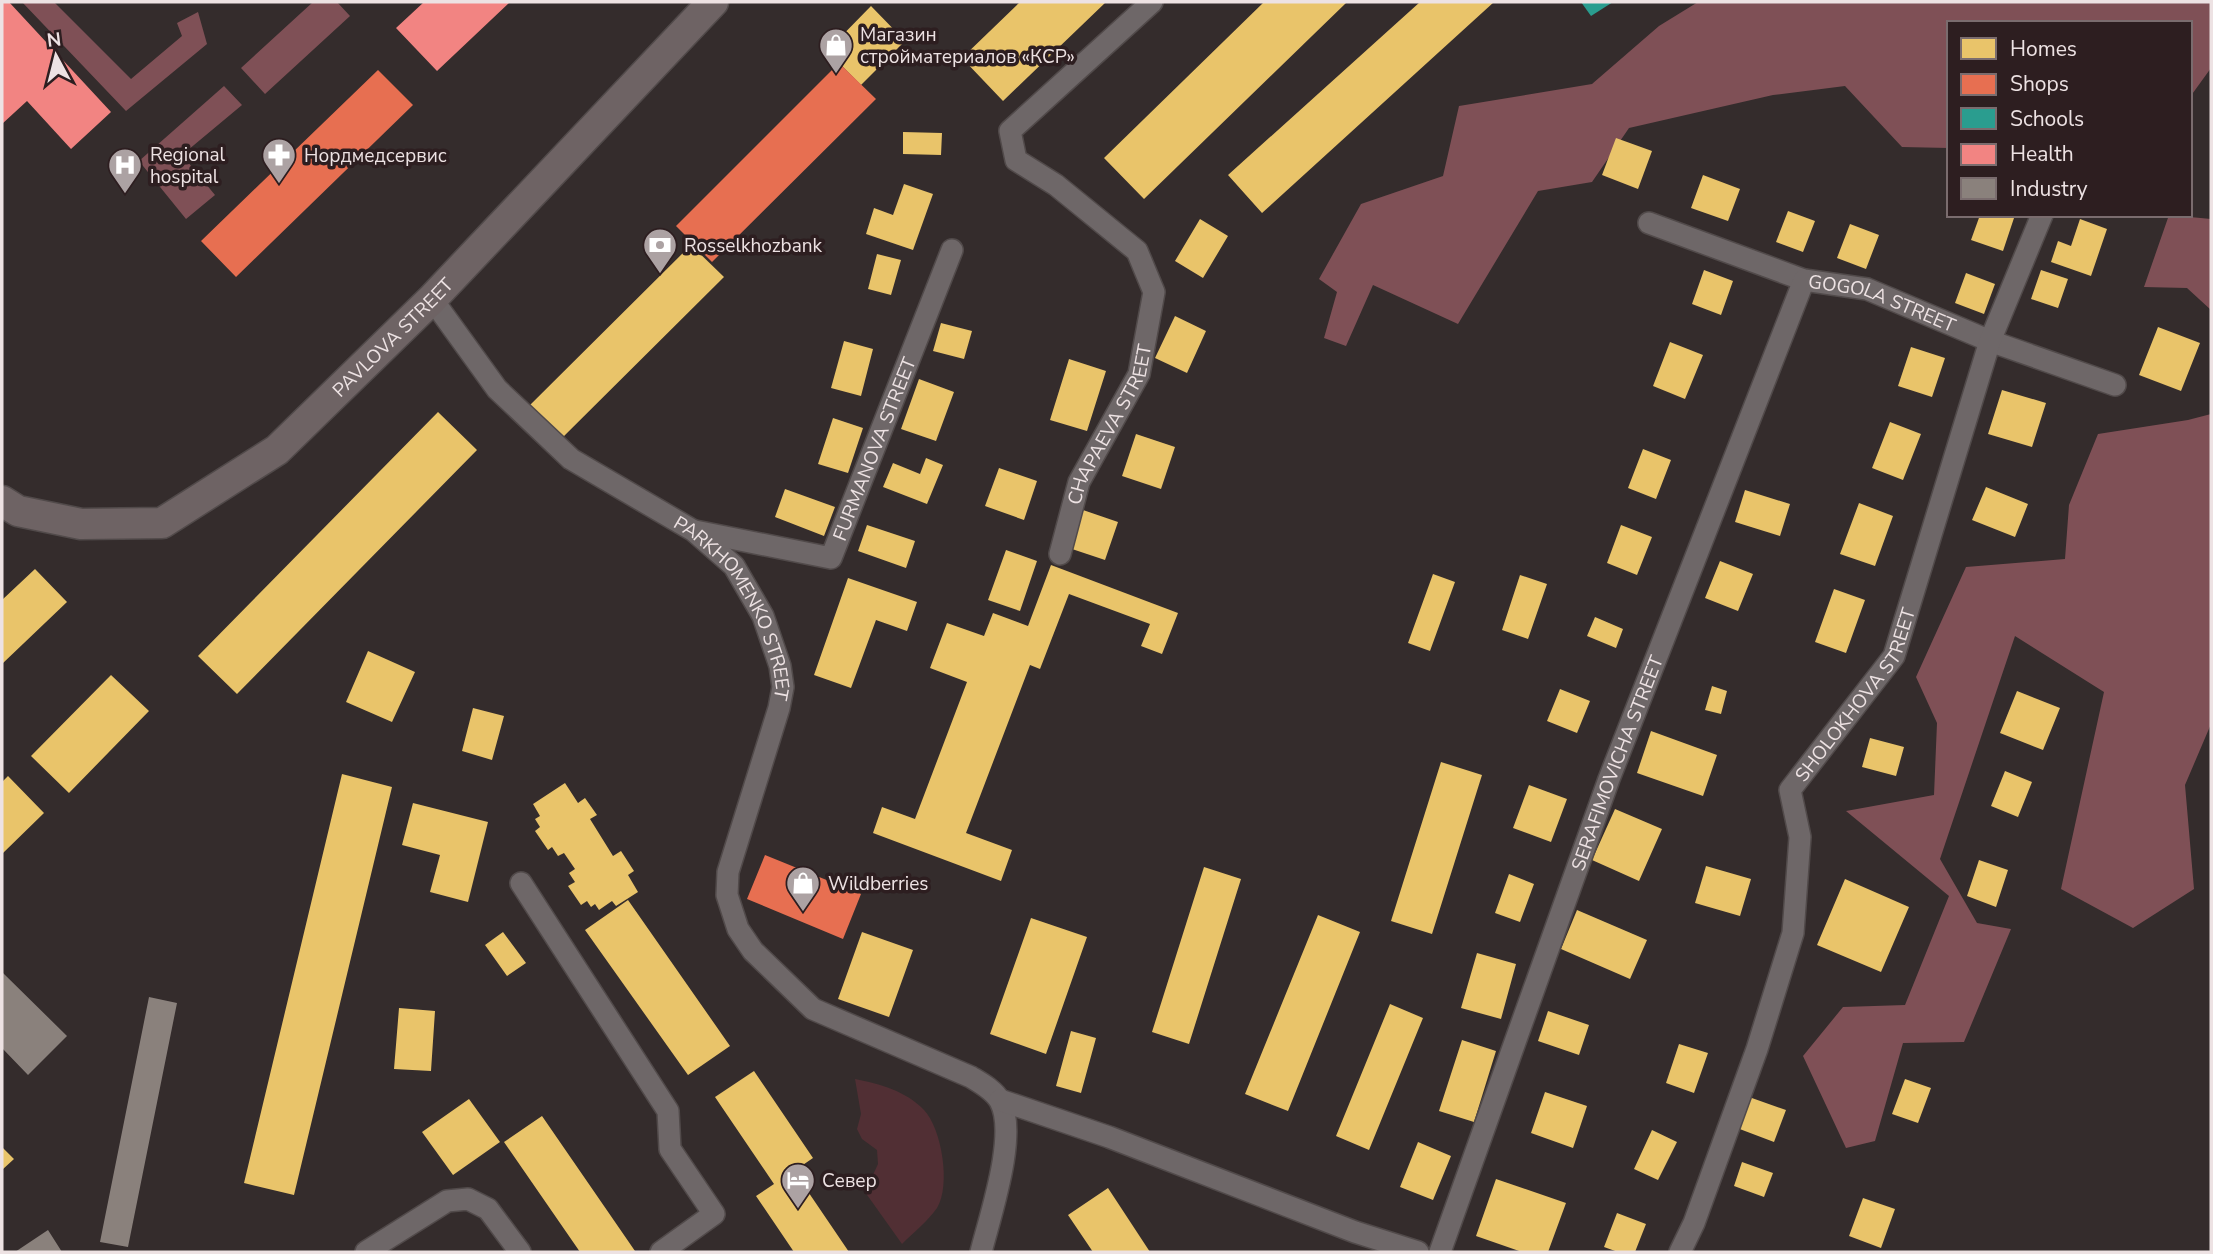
<svg xmlns="http://www.w3.org/2000/svg" width="2213" height="1254" font-family="'Nunito Sans',sans-serif">
	<rect width="100%" height="100%" fill="#342c2c"/>
	<!-- green -->
	<path fill="#512f34" d="M855,1079C880,1084 906,1091 924,1110C942,1129 951,1186 937,1208C928,1221 913,1233 902,1244L865,1192L878,1164L877,1150L862,1139L857,1129L861,1114Z"/>
	<!-- forest -->
	<path fill="#7f5056" d="M22,2H54L131,79L182,36L177,23L198,12L207,44L126,111Z
		M313,2H337L350,16L265,94L241,68Z
		M1698,2H2211V68L2190,97V23H1949V148L1902,147L1845,86L1773,95L1629,128L1592,182L1538,191L1458,324L1373,285L1346,346L1324,338L1337,292L1319,279L1361,204L1443,176L1459,106L1592,84L1659,26Z
		M224,86L242,105L182,155L215,195L186,219L139,161Z
		M2169,215L2211,219V310L2187,288L2144,287Z
		M2211,414V724L2185,785L2194,889L2133,928L2061,889L2104,692L2015,636L1940,859L1977,923L2011,929L1964,1042L1903,1043L1875,1141L1846,1148L1803,1056L1843,1007L1905,1005L1949,896L1846,811L1934,795L1937,723L1916,677L1966,567L2065,559L2069,505L2098,434L2188,420Z"/>
	<!-- homes -->
	<path fill="#e9c46a" d="M1020,2H1106L1003,101L962,58Z
		M1264,2L1346,3L1144,199L1104,158Z
		M1420,2H1494L1262,213L1228,175Z
		M871,6L905,41L861,85L827,51Z
		M903,132L942,133L941,155L903,154Z
		M1616,138L1652,151L1638,189L1602,175Z
		M1703,175L1740,189L1728,221L1691,208Z
		M904,184L933,194L913,250L866,234L874,208L893,215Z
		M1788,211L1815,221L1803,252L1776,242Z
		M1980,215H2015L2003,251L1971,240Z
		M1200,219L1228,236L1203,278L1175,261Z
		M2080,219L2107,229L2091,276L2051,262L2058,241L2071,246Z
		M1850,224L1879,235L1866,269L1837,258Z
		M691,245L724,277L558,442L526,409Z
		M877,254L901,260L891,295L868,289Z
		M1704,270L1733,281L1721,315L1692,304Z
		M2041,270L2068,279L2058,308L2031,299Z
		M1966,273L1995,284L1984,314L1955,303Z
		M1175,316L1206,331L1187,373L1155,358Z
		M941,323L972,331L964,359L933,351Z
		M2158,327L2200,343L2181,391L2139,375Z
		M844,341L873,349L861,396L831,388Z
		M1670,342L1703,355L1685,399L1653,386Z
		M1911,347L1945,358L1932,397L1898,386Z
		M1069,359L1106,371L1087,431L1050,420Z
		M919,379L954,392L936,441L901,429Z
		M2002,390L2046,403L2032,447L1988,434Z
		M438,412L477,450L237,694L198,656Z
		M833,418L863,428L848,473L818,464Z
		M1890,422L1921,434L1903,480L1872,468Z
		M1136,434L1175,447L1161,489L1122,476Z
		M1643,449L1671,460L1656,499L1628,488Z
		M926,458L943,465L927,504L883,487L893,463L920,474Z
		M999,468L1037,481L1024,520L985,506Z
		M1986,487L2028,504L2015,537L1972,520Z
		M785,489L835,507L824,536L775,517Z
		M1745,490L1790,504L1780,536L1735,522Z
		M1859,503L1893,516L1875,566L1840,554Z
		M1083,510L1118,522L1105,560L1069,548Z
		M867,525L915,541L906,568L858,551Z
		M1621,525L1652,537L1637,575L1607,563Z
		M1006,550L1037,561L1020,611L988,600Z
		M1720,561L1753,574L1738,611L1705,598Z
		M1051,565L1178,613L1162,654L1141,646L1150,624L1069,594L1040,669L1030,665L966,833L1012,850L1001,881L873,833L882,807L915,819L967,682L930,668L947,623L984,636L993,613L1028,626Z
		M35,569L67,602L2,664V600Z
		M1433,574L1455,582L1430,651L1408,643Z
		M1520,575L1547,584L1528,639L1502,630Z
		M848,578L917,602L907,631L876,620L851,688L814,675Z
		M1834,589L1865,600L1846,653L1815,642Z
		M1595,617L1623,629L1616,648L1587,636Z
		M368,651L415,672L392,722L346,702Z
		M111,675L149,711L69,793L31,756Z
		M1712,686L1727,691L1721,714L1705,710Z
		M1560,689L1590,701L1577,733L1547,721Z
		M2017,691L2060,708L2043,750L2000,733Z
		M473,708L504,716L492,760L462,751Z
		M1651,731L1717,755L1703,796L1637,773Z
		M1870,738L1904,747L1896,776L1862,767Z
		M1441,762L1482,775L1432,934L1391,921Z
		M2005,771L2032,782L2018,817L1991,806Z
		M342,774L392,787L294,1195L244,1183Z
		M8,776L44,813L2,854V782Z
		M565,783L578,803L585,798L597,815L590,819L613,856L621,851L634,871L628,875L638,892L616,906L612,901L599,910L595,904L591,907L587,901L581,905L568,886L575,882L569,873L575,869L564,853L558,856L552,847L548,850L535,831L540,827L535,819L540,816L533,804Z
		M1529,785L1567,799L1551,842L1513,828Z
		M413,803L488,822L468,902L430,892L440,855L402,845Z
		M1615,809L1662,829L1639,881L1592,860Z
		M1979,860L2008,870L1996,907L1967,896Z
		M1706,866L1751,879L1740,916L1695,903Z
		M1204,867L1241,879L1189,1044L1152,1032Z
		M1509,874L1534,884L1520,922L1495,913Z
		M1845,879L1909,907L1881,972L1817,945Z
		M628,900L730,1046L688,1075L585,930Z
		M1577,910L1647,940L1630,979L1561,949Z
		M1318,915L1360,932L1288,1111L1245,1094Z
		M1031,918L1087,937L1046,1054L990,1034Z
		M503,932L526,963L507,976L485,945Z
		M862,932L913,950L889,1017L838,999Z
		M1477,953L1516,964L1501,1019L1461,1008Z
		M1390,1004L1423,1018L1369,1150L1336,1136Z
		M399,1008L435,1011L431,1071L394,1069Z
		M1548,1011L1589,1025L1579,1055L1538,1041Z
		M1071,1031L1096,1038L1081,1093L1056,1086Z
		M1462,1040L1496,1051L1474,1122L1439,1111Z
		M1679,1044L1708,1053L1694,1093L1666,1083Z
		M754,1071L813,1158L794,1171L849,1252H794L756,1196L774,1184L715,1097Z
		M1905,1079L1931,1088L1918,1123L1892,1114Z
		M1545,1092L1587,1106L1573,1148L1531,1133Z
		M1749,1097L1786,1110L1774,1142L1737,1128Z
		M469,1099L500,1142L453,1175L422,1132Z
		M542,1116L635,1251L632,1252H580L504,1142Z
		M1652,1130L1677,1142L1658,1180L1634,1169Z
		M1418,1142L1451,1156L1433,1200L1400,1187Z
		M2,1147L14,1159L2,1170Z
		M1742,1162L1773,1173L1764,1197L1734,1186Z
		M1496,1179L1566,1203L1548,1252H1522L1476,1236Z
		M1108,1188L1150,1252H1093L1068,1215Z
		M1863,1198L1895,1209L1881,1248L1849,1236Z
		M1617,1213L1646,1224L1635,1252H1618L1604,1247Z"/>
	<!-- shops -->
	<path fill="#e76f51" d="M839,63L876,99L712,262L676,226Z
		M378,70L413,105L236,277L201,241Z
		M765,855L861,894L843,939L747,899Z"/>
	<!-- schools -->
	<path fill="#2a9d8f" d="M1581,2H1613L1591,16Z"/>
	<!-- health -->
	<path fill="#f28482" d="M2,2H9L111,112L71,149L27,101L2,124Z
		M424,2H510L437,71L396,28Z"/>
	<!-- industry -->
	<path fill="#8a817c" d="M2,972L67,1036L28,1075L2,1048Z
		M149,997L177,1003L128,1247L100,1242Z
		M48,1230L62,1252H15Z"/>
	<g fill="none" stroke-linecap="round" stroke-linejoin="round">
		<!-- street casing -->
		<g stroke="#514a4a" stroke-width="24">
			<g id="street">
				<path id="s1" d="M1649,223L1804,280L1867,289L1990,341L2115,385"/>
				<path id="s2" d="M432,299L497,389L571,459L694,531L734,566L763,616L780,666L783,687L779,708L728,872L727,895L738,929L753,951L813,1009L971,1077C981,1083 994,1090 1000,1101C1018,1134 990,1216 981,1252"/>
				<path id="s3" d="M695,531L831,558L952,250"/>
				<path id="s4" d="M1060,554L1079,482L1139,374L1154,292L1137,251L1056,185L1016,160L1010,131L1152,2"/>
				<path d="M521,883L668,1111L670,1149L714,1214L661,1252"/>
				<path d="M1000,1100L1109,1137L1355,1232L1418,1252"/>
				<path d="M366,1252L447,1201L468,1199L488,1209L520,1252"/>
				<path id="s5" d="M1440,1252L1609,779L1804,280"/>
				<path id="s6" d="M1680,1252L1694,1223L1757,1049L1793,933L1800,837L1790,790L1894,656L1990,341L2042,215"/>
			</g>
		</g>
		<!-- secondary casing -->
		<g stroke="#514a4a" stroke-width="33">
			<g id="secondary">
				<path id="s7" d="M2,501L18,511L81,524L162,523L277,450L432,299L713,2"/>
			</g>
		</g>
		<!-- street -->
		<use href="#street" stroke="#6e6768" stroke-width="21"/>
		<!-- secondary -->
		<use href="#secondary" stroke="#6e6364" stroke-width="30"/>
	</g>
	<!-- icons -->
	<defs>
		<g id="shop-pin" transform="scale(1.75)"><path d="M0 17L-7.5 6A9.5 9.5 0 1 1 7.5 6Z" fill="#aca2a3" stroke="#2d1e20"/><path d="M-5-2.5h2.3a2.7 3.5 0 0 1 5.4 0H5L5.5 6h-11ZM-1.5-2.5h3a1.5 2.3 0 0 0-3 0Z" fill="#fff"/></g>
		<g id="pharmacy-pin" transform="scale(1.75)"><path d="M0 17L-7.5 6A9.5 9.5 0 1 1 7.5 6Z" fill="#aca2a3" stroke="#2d1e20"/><path d="M-2-6h4v4h4v4h-4v4h-4v-4h-4v-4h4Z" fill="#fff"/></g>
		<g id="hospital-pin" transform="scale(1.75)"><path d="M0 17L-7.5 6A9.5 9.5 0 1 1 7.5 6Z" fill="#aca2a3" stroke="#2d1e20"/><path d="M-5-5h3v3.5h4V-5h3V5h-3V1.5h-4V5h-3Z" fill="#fff"/></g>
		<g id="bank-pin" transform="scale(1.75)"><path d="M0 17L-7.5 6A9.5 9.5 0 1 1 7.5 6Z" fill="#aca2a3" stroke="#2d1e20"/><path d="M-6-4H6V4H-6ZM0-2.3a2.3 2.3 0 1 0 0 4.6a2.3 2.3 0 1 0 0-4.6Z" fill="#fff"/></g>
		<g id="hotel-pin" transform="scale(1.75)"><path d="M0 17L-7.5 6A9.5 9.5 0 1 1 7.5 6Z" fill="#aca2a3" stroke="#2d1e20"/><path d="M-6-4.5h1.5V1H6V5H4.5V3h-9V5H-6ZM-4 0a1.8 1.8 0 1 1 3.6 0ZM.5 0V-2.5h3Q6-2.5 6 0Z" fill="#fff"/></g>
	</defs>
	<g fill-rule="evenodd">
		<use href="#shop-pin" x="836" y="45"/>
		<use href="#pharmacy-pin" x="279" y="155"/>
		<use href="#hospital-pin" x="125" y="165"/>
		<use href="#bank-pin" x="660" y="245"/>
		<use href="#shop-pin" x="803" y="883"/>
		<use href="#hotel-pin" x="798" y="1180"/>
	</g>
	<g text-anchor="middle" stroke-width="7" stroke-linejoin="round" paint-order="stroke">
		<!-- poi labels -->
		<g font-size="19" fill="#ede2e3" stroke="#2d1e20" text-anchor="start">
			<text x="860" y="41">Магазин<tspan x="860" dy="22">стройматериалов «КСР»</tspan></text>
			<text x="150" y="161">Regional<tspan x="150" dy="22">hospital</tspan></text>
			<text x="304" y="162">Нордмедсервис</text>
			<text x="684" y="252">Rosselkhozbank</text>
			<text x="828" y="890">Wildberries</text>
			<text x="822" y="1187">Север</text>
		</g>
		<!-- street labels -->
		<g font-size="19" fill="#ede2e3" stroke="#2d1e20">
			<text dy="7" stroke="none"><textPath href="#s1" startOffset="247">GOGOLA STREET</textPath></text>
			<text dy="7" stroke="none"><textPath href="#s7" startOffset="462">PAVLOVA STREET</textPath></text>
			<text dy="7" stroke="none"><textPath href="#s4" startOffset="140">CHAPAEVA STREET</textPath></text>
			<text dy="7" stroke="none"><textPath href="#s3" startOffset="256">FURMANOVA STREET</textPath></text>
			<text dy="7" stroke="none"><textPath href="#s2" startOffset="444">PARKHOMENKO STREET</textPath></text>
			<text dy="7" stroke="none"><textPath href="#s6" startOffset="600">SHOLOKHOVA STREET</textPath></text>
			<text dy="7" stroke="none"><textPath href="#s5" startOffset="520">SERAFIMOVICHA STREET</textPath></text>
		</g>
	</g>
	<!-- border -->
	<rect width="2213" height="1254" fill="none" stroke="#ede2e3" stroke-width="7"/>
	<!-- legend -->
	<rect x="1947" y="21" width="245" height="196" fill="#2d1e20" stroke="#7a6c6e" stroke-width="2"/>
	<rect x="1961" y="38" width="35" height="21" fill="#e9c46a" stroke="#7a6c6e" stroke-width="2"/>
	<text x="2010" y="56" font-size="21" fill="#ede2e3">Homes</text>
	<rect x="1961" y="74" width="35" height="21" fill="#e76f51" stroke="#7a6c6e" stroke-width="2"/>
	<text x="2010" y="91" font-size="21" fill="#ede2e3">Shops</text>
	<rect x="1961" y="108" width="35" height="21" fill="#2a9d8f" stroke="#7a6c6e" stroke-width="2"/>
	<text x="2010" y="126" font-size="21" fill="#ede2e3">Schools</text>
	<rect x="1961" y="144" width="35" height="21" fill="#f28482" stroke="#7a6c6e" stroke-width="2"/>
	<text x="2010" y="161" font-size="21" fill="#ede2e3">Health</text>
	<rect x="1961" y="178" width="35" height="21" fill="#8a817c" stroke="#7a6c6e" stroke-width="2"/>
	<text x="2010" y="196" font-size="21" fill="#ede2e3">Industry</text>
	<!-- north arrow -->
	<g transform="translate(56 56) rotate(353)" stroke="#2d1e20" stroke-width="5" paint-order="stroke">
	<path d="M0-5L12 26L0 18L-12 26Z" fill="#ede2e3"/>
	<text y="-10" font-size="19" font-weight="bold" text-anchor="middle" fill="#ede2e3">N</text>
	</g>
</svg>
